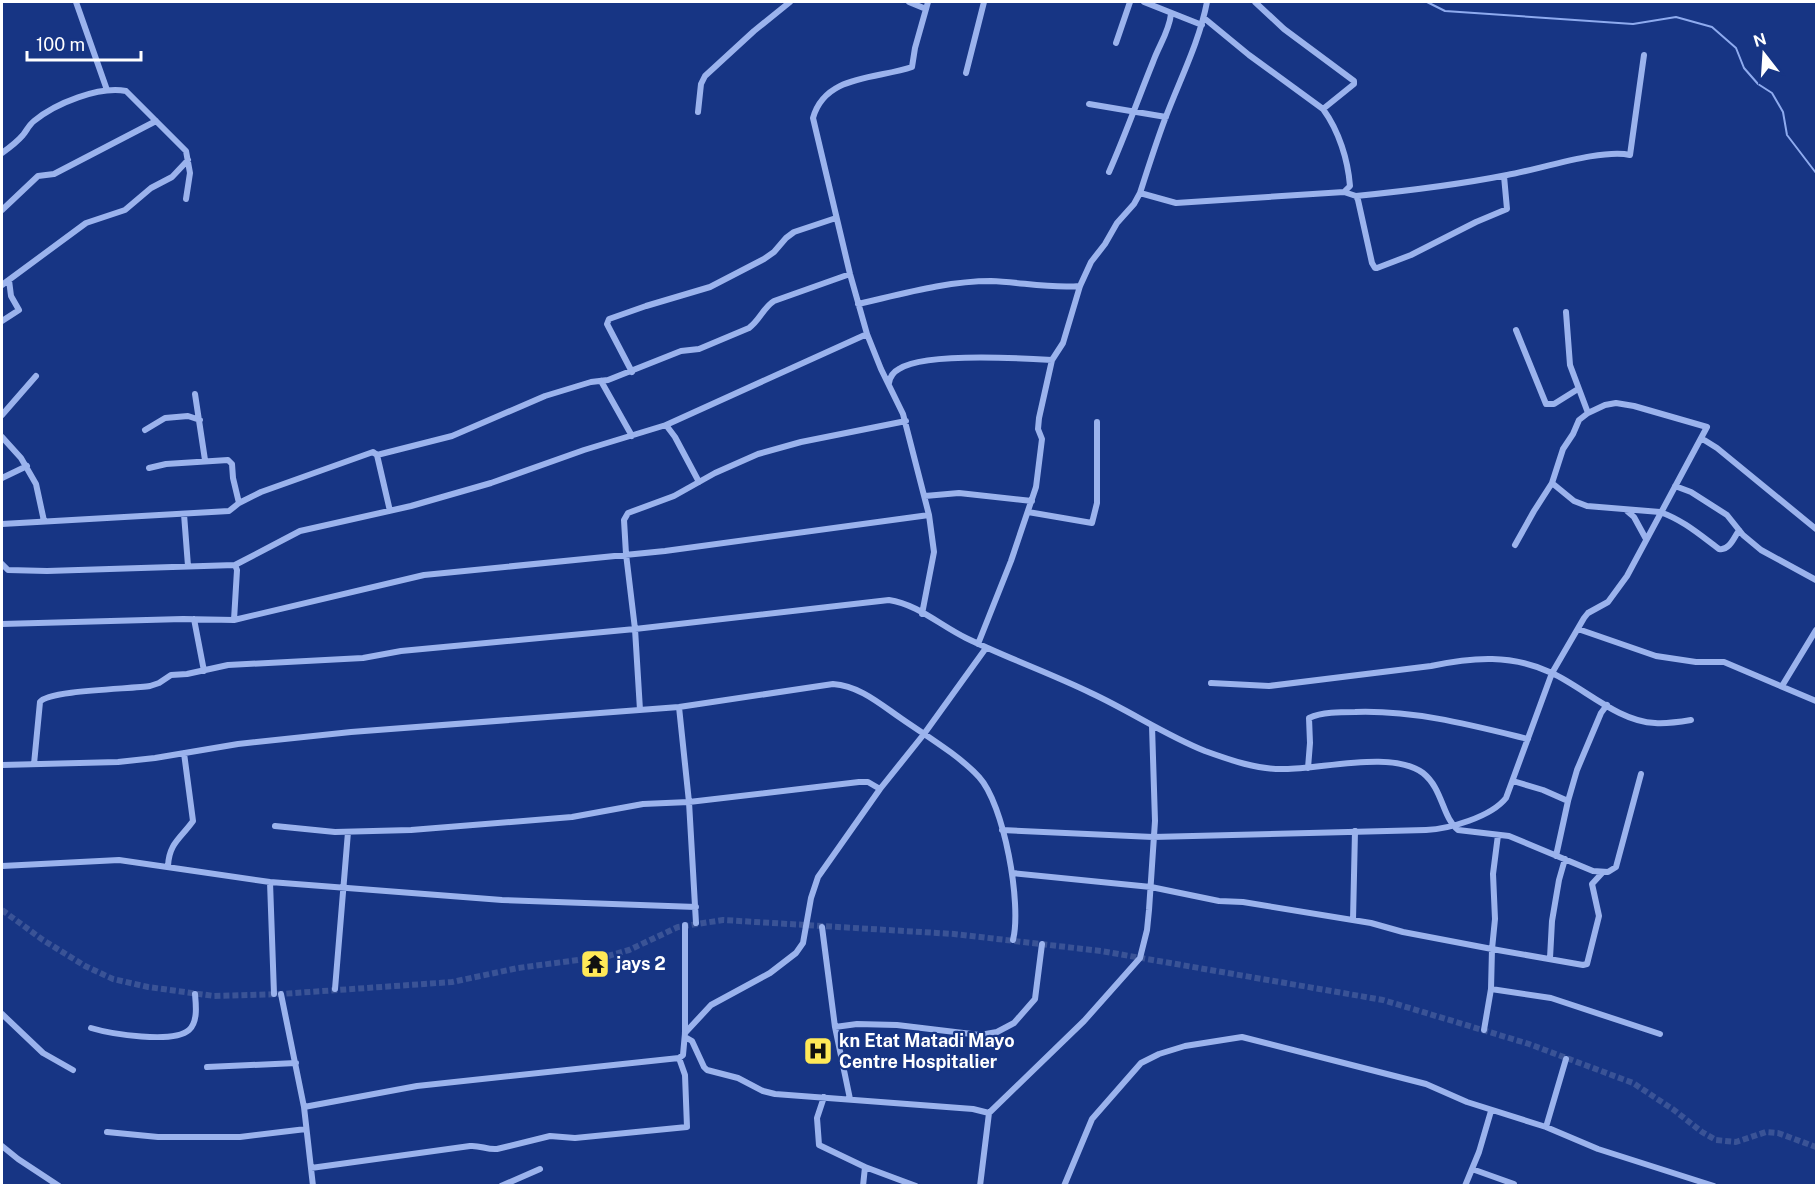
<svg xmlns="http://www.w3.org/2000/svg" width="1818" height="1187" font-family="'Public Sans',sans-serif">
	<rect width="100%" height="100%" fill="#173584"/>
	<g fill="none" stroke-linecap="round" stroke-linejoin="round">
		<!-- stream -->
		<path stroke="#8eabef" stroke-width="2" d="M1427,2L1445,11L1633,24L1676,17L1712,27L1736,48L1744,68L1758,84L1772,93L1783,112L1787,135L1816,173"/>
		<!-- street-tunnel -->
		<path stroke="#3a5396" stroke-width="6" stroke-dasharray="6 3" stroke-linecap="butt" d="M2,910L43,940L85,966L113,979L148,987L214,996L281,994L452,982L518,968L608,956L629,950L678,927L723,920L954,934L1101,951L1383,1000L1529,1044L1633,1083L1674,1110L1702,1132L1716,1140L1736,1142L1766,1132L1778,1133L1816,1147"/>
		<!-- street -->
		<path stroke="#9bb3ed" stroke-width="6" d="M76,2L107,90
			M909,2L926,9
			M1144,2L1202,25
			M1255,2L1284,29L1354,81V84L1323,109
			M1204,18L1249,55L1323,109C1339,131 1348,160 1350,186L1344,192
			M1116,43L1130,2
			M966,73L984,2
			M1089,104L1166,117
			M698,112L701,84L705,76L754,31L790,2
			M2,153C9,148 17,142 23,135C27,130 29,125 34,121C56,103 99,86 126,91L186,151L190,173L186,199
			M1109,172C1125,136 1138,99 1153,62C1159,45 1169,32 1171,14
			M1140,193L1176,203L1344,192L1356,196L1358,200L1372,263L1375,268H1377L1411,255L1476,222L1507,209L1504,176
			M1356,196C1406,191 1457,185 1507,175C1537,170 1603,148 1630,155L1644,55
			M2,210L38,176L54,174L156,121
			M2,285L86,223L125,210L151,188L172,177L188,160
			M858,304C902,294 947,281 991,281C1021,282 1050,289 1080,286
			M1566,312L1570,365L1588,413
			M2,321L19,310L11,296L9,280
			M1516,330L1546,404H1554L1578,389
			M632,372L607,324L609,319L646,306L710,287L764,259L774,252L786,238L794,232L836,218
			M601,381L632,436
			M889,383C890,377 893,372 899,369C924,352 1020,358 1052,360
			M195,394L205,460
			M2,415L36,376
			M666,425L675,437L699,482
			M145,430L165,418L188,416L200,420
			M2,437L21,458L36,484L44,521
			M1701,438L1717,448L1816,529
			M377,455L452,436L545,396L591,382L608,380L681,351L699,349L749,328C760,320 763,308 774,301L850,274
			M149,468L166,464L228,460L232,464L233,478L239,503
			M2,478L27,466
			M1552,483L1574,501L1587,506L1660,512C1683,520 1700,535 1719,549C1729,551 1734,538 1739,530
			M1675,486L1691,492L1727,515L1743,535L1761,550L1816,580
			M925,496L959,493L1032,501
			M1627,511L1634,517L1646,539
			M1028,512L1092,523L1097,503V422
			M184,514L188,566
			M2,524L229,511L239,503L261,492L373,452L377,455L390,511
			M2,564L8,570L47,571L235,565L237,570L234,620
			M235,565L300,531L411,506L491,483L584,450L666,425L867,334
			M922,614L934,552L929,515L903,414L881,369L867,334L850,274L813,118C825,74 878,79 912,67L915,48L928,2
			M194,619L204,671
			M2,624L183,619L234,620L424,575L665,551L929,515
			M1578,629L1656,656L1696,662H1724L1816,701
			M978,644L1011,561L1036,487L1042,439L1038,429L1039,418L1052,360L1063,343L1080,286L1091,262L1105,244L1117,223L1134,204L1140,193C1148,168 1156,143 1165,119C1180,79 1199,43 1207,2
			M1211,683L1269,686L1431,666C1473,657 1512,654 1552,673C1584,688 1619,722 1655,723C1667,724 1679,722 1691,720
			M1782,686L1816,630
			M679,707L689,802L696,923
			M640,710L635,629L626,554L624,520L628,513L674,496L715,473L758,454L801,442L906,421
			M34,764L40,702C48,690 132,689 150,686L159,683L171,675L187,674L228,665L363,658L401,651L635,629L889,600C917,604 941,626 966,638C1007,658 1050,673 1091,693C1130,711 1165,735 1205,751C1230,760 1258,770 1285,769C1322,769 1393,750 1423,773C1443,789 1442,817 1458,830L1509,836L1593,871L1608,872L1616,867L1641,774
			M2,765L118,762L155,758L238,744L351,732L679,707L833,684C860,686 880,704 902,719C925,735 960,756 979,777C1004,804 1022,904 1013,940
			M1308,768L1310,743L1309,718C1322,712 1340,712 1355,712C1414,710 1471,725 1528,739
			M1513,781L1543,790L1568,801
			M275,826L335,832L411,830L572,817L643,804L689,802L859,782H868L880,789
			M1002,830L1153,837L1426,830C1449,829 1491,817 1506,798L1552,673L1584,618L1588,613L1608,602L1627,576L1707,427L1634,406L1616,403L1605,405L1588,413L1579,420L1573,434L1563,449L1552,483L1534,511L1515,545
			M1498,835L1493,874L1495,919L1492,949L1583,965L1587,964L1599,916L1592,884L1603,872
			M1556,856L1568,801L1577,770L1601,713L1607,705
			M2,866L119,860L270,882L502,900L696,907
			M168,866C169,843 181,838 193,821L184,753
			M1012,873L1151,887L1219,901L1243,902L1371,923L1403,932L1492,949L1491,989L1484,1030
			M270,882L274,994
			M1353,920L1355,831
			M822,927L835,1027L850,1099
			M1550,958L1552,921L1559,880L1565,859
			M335,989L348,832
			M1491,989L1551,998L1660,1034
			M281,994L304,1107L313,1186
			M2,1014L43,1053L73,1070
			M835,1027L857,1024L897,1025L980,1035L997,1032L1014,1023L1035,999L1042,944
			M91,1028C111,1034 173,1044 189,1030C198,1022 196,1005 195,994
			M685,1033L711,1005L770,973L796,953L803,943L811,898L818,877L880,789L924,734L986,648
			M685,1037L692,1041L704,1067L707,1070L738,1078L763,1091L775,1094L973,1109L989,1113
			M207,1067L296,1063
			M824,1097L817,1118L819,1145L865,1167L863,1186
			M304,1107L417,1086L679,1058L683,1055L685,1033V925
			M1546,1127L1566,1059
			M107,1132L158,1137H240L306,1129
			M2,1146L18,1159L59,1186
			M865,1167L916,1186
			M311,1168L470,1146C480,1145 487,1150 497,1149L550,1136L575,1138L687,1127L685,1075L679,1058
			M1472,1169L1514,1184
			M501,1186L540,1169
			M980,1186L989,1113L1084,1021L1140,958L1147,930L1149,910L1155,821L1152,726
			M1064,1186L1092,1119L1141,1063L1159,1054L1185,1046L1242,1037L1426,1084L1467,1102L1546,1127L1598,1149L1714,1186
			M1465,1186L1479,1152L1491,1111"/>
	</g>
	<!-- icons -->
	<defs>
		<g id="temple-square" transform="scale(1.5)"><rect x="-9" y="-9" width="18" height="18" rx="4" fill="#ffe957" stroke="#173584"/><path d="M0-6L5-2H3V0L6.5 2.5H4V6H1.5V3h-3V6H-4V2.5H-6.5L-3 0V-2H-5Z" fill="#111"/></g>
		<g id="hospital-square" transform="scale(1.5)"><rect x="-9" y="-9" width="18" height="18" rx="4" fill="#ffe957" stroke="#173584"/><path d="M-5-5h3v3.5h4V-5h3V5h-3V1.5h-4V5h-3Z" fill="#111"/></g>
	</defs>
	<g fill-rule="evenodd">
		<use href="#temple-square" x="595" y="964"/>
		<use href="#hospital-square" x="818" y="1051"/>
	</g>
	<g text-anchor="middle" stroke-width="4.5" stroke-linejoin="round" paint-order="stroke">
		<!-- poi labels -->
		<g font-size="18" font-weight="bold" fill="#fff" stroke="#173584" text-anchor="start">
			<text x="616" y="970">jays 2</text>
			<text x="839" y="1047">kn Etat Matadi Mayo<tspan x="839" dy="21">Centre Hospitalier</tspan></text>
		</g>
	</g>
	<!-- border -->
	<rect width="1818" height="1187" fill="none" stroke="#ffffff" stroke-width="6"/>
	<!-- north arrow -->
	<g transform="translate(1764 54) rotate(343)" stroke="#173584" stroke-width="4.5" paint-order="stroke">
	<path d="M0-4.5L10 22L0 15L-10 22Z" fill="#ffffff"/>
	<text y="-9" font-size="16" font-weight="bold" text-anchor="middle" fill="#ffffff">N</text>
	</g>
	<!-- scale -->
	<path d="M27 51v9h114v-9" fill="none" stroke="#ffffff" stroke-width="3"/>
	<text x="36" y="51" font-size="18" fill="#ffffff" stroke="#173584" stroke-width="4.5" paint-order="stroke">100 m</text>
</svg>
